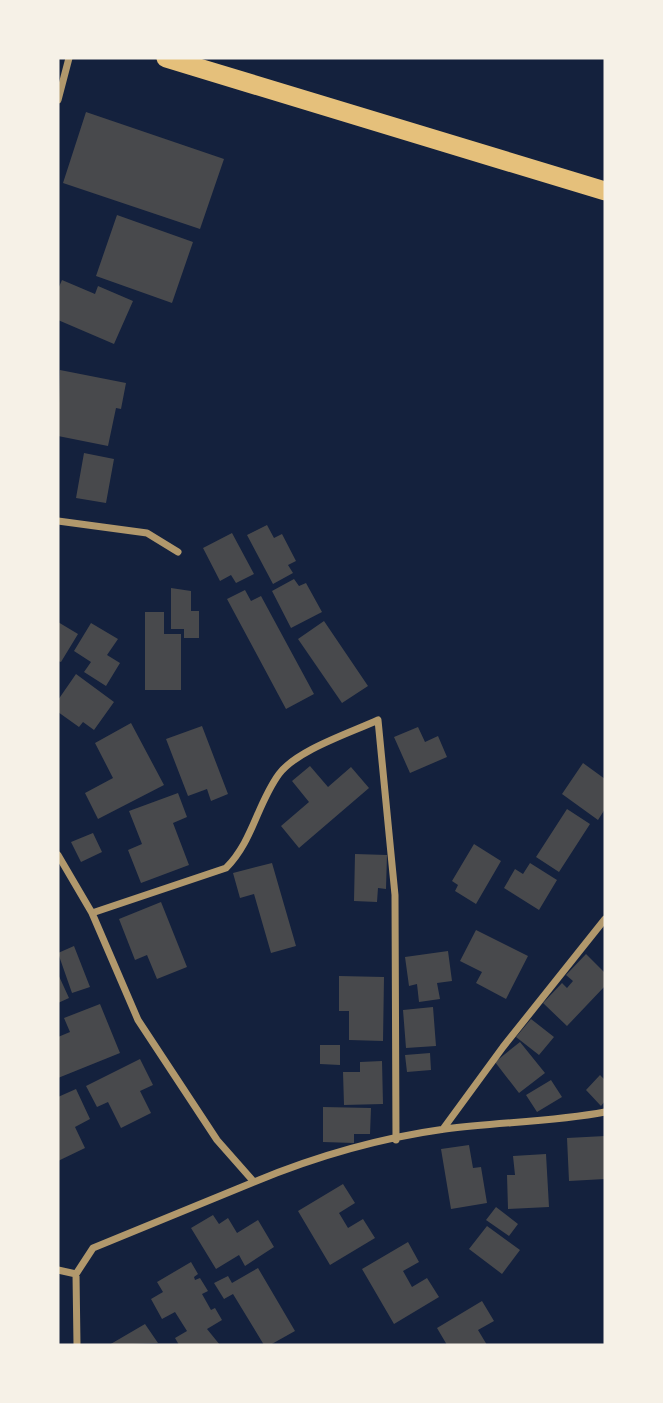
<svg xmlns="http://www.w3.org/2000/svg" width="663" height="1403" font-family="Karla,sans-serif">
	<rect width="100%" height="100%" fill="#14213d"/>
	<!-- building -->
	<path fill="#48494c" d="M86,112L224,159L200,229L63,183Z
		M117,215L193,242L172,303L96,276Z
		M62,280L95,294L98,286L133,301L114,344L58,320V289Z
		M60,370L126,383L121,409L116,408L108,446L58,436Z
		M84,453L114,459L106,503L76,498Z
		M267,525L274,538L282,534L296,561L288,565L293,573L273,584L247,535Z
		M232,533L254,574L236,583L231,575L220,581L203,548Z
		M294,579L299,586L306,583L322,612L291,628L272,591Z
		M171,588L191,591V611H199V638H184V629H171Z
		M245,590L251,601L261,596L314,694L286,709L227,599Z
		M145,612H164V634H181V690H145Z
		M324,621L368,686L342,703L298,639Z
		M58,622L78,634L61,662L58,661Z
		M91,623L118,639L107,655L120,663L106,686L84,672L91,662L74,651Z
		M76,674L114,702L94,730L83,722L79,727L58,712V700Z
		M131,723L164,785L98,819L85,793L113,778L95,743Z
		M202,726L228,794L211,801L207,789L188,796L166,739Z
		M418,727L425,742L438,736L447,757L410,773L394,737Z
		M583,763L605,779V809L598,820L562,794Z
		M310,766L328,787L351,767L369,788L299,848L281,826L309,802L292,781Z
		M178,793L187,817L173,823L189,865L141,883L128,850L142,844L129,811Z
		M567,809L590,824L559,872L536,857Z
		M93,833L102,852L81,862L71,842Z
		M474,844L501,861L476,904L455,891L458,885L452,881Z
		M355,854L387,855L386,889L378,888L377,902L354,901Z
		M272,863L296,946L271,953L254,894L240,898L233,873Z
		M530,863L557,880L539,910L504,888L515,869L523,874Z
		M161,902L187,967L157,979L147,955L135,960L119,919Z
		M476,930L528,956L506,999L476,983L482,972L460,961Z
		M74,946L90,987L72,993L58,953Z
		M448,951L452,981L437,983L440,999L419,1002L417,984L409,986L405,957Z
		M586,954L605,973V986L567,1026L543,1003L562,983L567,988L573,981L566,975Z
		M58,974L69,998L58,1003Z
		M339,976L384,977L383,1041L349,1040V1011H339Z
		M100,1004L120,1053L58,1078V1037L70,1032L64,1018Z
		M433,1007L436,1046L406,1048L403,1010Z
		M531,1019L554,1037L539,1055L516,1037Z
		M520,1042L545,1073L519,1093L495,1062Z
		M320,1045H340V1065L320,1064Z
		M430,1053L431,1070L407,1072L405,1055Z
		M140,1059L153,1085L140,1091L151,1113L121,1128L108,1102L97,1107L86,1086Z
		M382,1061L383,1104L344,1105L343,1072H360V1062Z
		M600,1075L605,1080V1101L601,1106L586,1090Z
		M551,1080L562,1097L537,1112L526,1095Z
		M76,1089L90,1119L75,1127L85,1148L58,1161V1097Z
		M323,1107L371,1108L370,1134H354V1143L323,1142Z
		M605,1136V1179L569,1181L567,1138Z
		M469,1145L473,1168L481,1167L487,1203L451,1209L441,1149Z
		M546,1154L549,1207L508,1209L507,1175H515L513,1156Z
		M343,1184L355,1203L339,1213L348,1228L363,1219L375,1238L330,1265L298,1211Z
		M496,1207L518,1224L509,1236L486,1220Z
		M213,1215L219,1224L228,1218L237,1233L258,1220L274,1247L245,1266L239,1255L216,1269L191,1228Z
		M487,1226L520,1250L502,1274L469,1249Z
		M408,1242L419,1262L403,1271L412,1287L427,1278L439,1297L394,1324L362,1269Z
		M191,1262L198,1274L194,1277L195,1280L200,1278L208,1291L202,1294L211,1310L215,1308L222,1320L207,1329L220,1345H179L175,1338L187,1331L175,1312L162,1319L151,1299L163,1292L157,1282Z
		M258,1268L295,1331L270,1345H264L233,1294L224,1299L214,1283L228,1276L232,1283Z
		M482,1301L494,1321L478,1330L487,1345H447L437,1328Z
		M145,1324L158,1343L109,1345Z"/>
	<g fill="none" stroke-linecap="round" stroke-linejoin="round">
		<!-- minor -->
		<path stroke="#b1986c" stroke-width="7" d="M58,100L69,58
			M58,521L147,533L178,552
			M58,855L92,913L138,1020L217,1140L254,1182L93,1248L76,1274L77,1345
			M92,913L226,868C253,841 257,804 279,774C297,750 350,733 378,720L395,895L396,1140
			M443,1129L503,1047L605,919
			M254,1182C314,1157 380,1138 445,1129C498,1122 553,1122 605,1112
			M58,1270L76,1274"/>
		<!-- trunk -->
		<path stroke="#e5c07b" stroke-width="19" d="M166,58L605,191"/>
	</g>
	<!-- border -->
	<rect width="663" height="1403" fill="none" stroke="#f6f1e7" stroke-width="119"/>
</svg>
